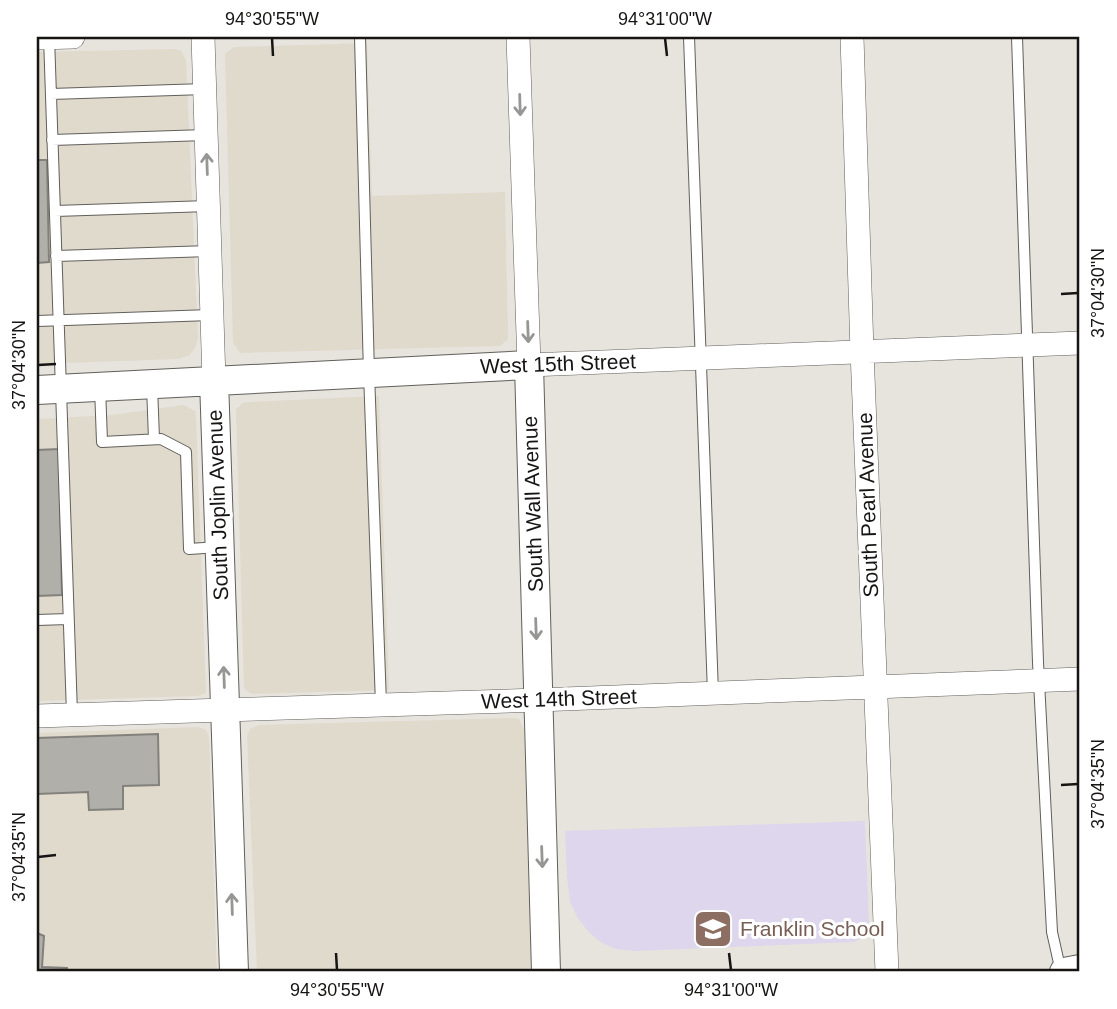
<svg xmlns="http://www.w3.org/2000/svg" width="1117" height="1009" font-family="Helvetica,sans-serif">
	<rect width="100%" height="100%" fill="#e7e4de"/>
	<!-- built -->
	<path fill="#e0dacd" d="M367,43L372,196L505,192L508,339L500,346L240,353L233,343L225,54L234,47Z
		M175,49L181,51L186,60L198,337L196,346L190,355L179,359L37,364V52Z
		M379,396L389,690L251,694L244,688L236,409L243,403L249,402Z
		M184,405L195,411L196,417L206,693L198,696L37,701V419L112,415Z
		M514,718L519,719L524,730L531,972H257L247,736L250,729L259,725Z
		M198,727L206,730L209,737L217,972H37V733Z"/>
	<!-- industrial -->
	<path fill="#ddd6ec" d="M865,821L869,925L865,936L854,942L634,951L616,949L600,942L587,930L577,917L570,901L567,876L565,831Z"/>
	<!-- building -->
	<path fill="#b1afa9" stroke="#83817c" stroke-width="2" d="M37,160H47L49,262L37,263Z
		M59,449L62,595L37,596V450Z
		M158,734L159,785L123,786V809L89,810L88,792L37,794V738Z
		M37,933L44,936L42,967L67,968V972H37Z"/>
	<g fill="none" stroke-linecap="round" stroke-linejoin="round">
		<!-- service casing -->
		<g stroke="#615f5a" stroke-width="12">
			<path id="service" d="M49,37L72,714
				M360,37L369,373L381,704
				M689,37L713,693
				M1017,37L1038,662L1052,932L1061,972
				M51,94L205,89
				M52,140L206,135
				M55,211L209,206
				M56,256L210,251
				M37,321L211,315
				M152,386L154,439
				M100,387L102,442L161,439L186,452L189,549L219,547
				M37,620L68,619"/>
		</g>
		<!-- minor casing -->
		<g stroke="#615f5a" stroke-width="24">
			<path id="minor" d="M203,37L214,380
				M518,37L529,365L1080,343
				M852,37L862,351L887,972
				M37,38L73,37
				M37,716L538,700L1080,679"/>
		</g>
		<!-- tertiary casing -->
		<g stroke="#615f5a" stroke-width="30">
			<path id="tertiary" d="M214,380L234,972
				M37,390L529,365L546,972
				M1064,972L1080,969"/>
		</g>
		<!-- service -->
		<use href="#service" stroke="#fff" stroke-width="10"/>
		<!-- minor -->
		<use href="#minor" stroke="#fff" stroke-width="23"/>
		<!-- tertiary -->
		<use href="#tertiary" stroke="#fff" stroke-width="28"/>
	</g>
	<!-- one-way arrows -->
	<defs><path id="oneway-shaft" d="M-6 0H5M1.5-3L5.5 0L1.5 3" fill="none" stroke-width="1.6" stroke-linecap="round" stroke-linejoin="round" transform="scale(1.75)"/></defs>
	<g stroke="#969695">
		<use href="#oneway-shaft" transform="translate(520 105) rotate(88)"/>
		<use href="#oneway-shaft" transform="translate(207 164) rotate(-92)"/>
		<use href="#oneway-shaft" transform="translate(528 332) rotate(88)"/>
		<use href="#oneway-shaft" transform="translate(536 629) rotate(88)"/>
		<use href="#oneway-shaft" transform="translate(224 677) rotate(-92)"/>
		<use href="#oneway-shaft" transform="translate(542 857) rotate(88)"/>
		<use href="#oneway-shaft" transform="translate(232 904) rotate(-92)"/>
	</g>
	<!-- ticks -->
	<path fill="none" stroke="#161513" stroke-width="2.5" d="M272,38L273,56M665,38L667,56M1061,294L1078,293M38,365L56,364M1061,785L1078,784M38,857L56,855M336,953L337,970M729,953L731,970"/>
	<!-- icons -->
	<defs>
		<g id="school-square" transform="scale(2.0125)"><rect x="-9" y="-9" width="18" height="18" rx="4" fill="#8d6e63" stroke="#fff"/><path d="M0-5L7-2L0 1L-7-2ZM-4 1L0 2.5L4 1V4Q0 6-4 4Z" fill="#fff"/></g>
	</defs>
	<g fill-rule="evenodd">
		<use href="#school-square" x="713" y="929"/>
	</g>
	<g text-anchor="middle" stroke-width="6" stroke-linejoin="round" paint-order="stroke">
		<!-- street labels -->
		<g font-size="21" fill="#161513" stroke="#fff">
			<text transform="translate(558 364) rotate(-2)" y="7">West 15th Street</text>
			<text transform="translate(533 504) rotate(-92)" y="7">South Wall Avenue</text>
			<text transform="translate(218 505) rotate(-92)" y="7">South Joplin Avenue</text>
			<text transform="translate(868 505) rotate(-92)" y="7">South Pearl Avenue</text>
			<text transform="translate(559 699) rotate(-2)" y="7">West 14th Street</text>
		</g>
		<!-- education labels -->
		<g font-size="21" fill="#785e54" stroke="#fff" text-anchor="start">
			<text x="740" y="936">Franklin School</text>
		</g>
	</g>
	<!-- border -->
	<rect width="1117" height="1009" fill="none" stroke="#ffffff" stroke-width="77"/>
	<rect x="38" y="38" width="1040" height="932" fill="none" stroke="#161513" stroke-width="2.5"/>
	<g font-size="18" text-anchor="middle" fill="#161513">
		<text x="272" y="25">94°30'55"W</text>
		<text x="665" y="25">94°31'00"W</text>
		<text transform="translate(1098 293) rotate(-90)" y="6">37°04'30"N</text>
		<text transform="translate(19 365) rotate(-90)" y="6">37°04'30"N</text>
		<text transform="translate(1098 784) rotate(-90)" y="6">37°04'35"N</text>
		<text transform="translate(19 857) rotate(-90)" y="6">37°04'35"N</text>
		<text x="337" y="996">94°30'55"W</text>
		<text x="731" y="996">94°31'00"W</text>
	</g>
</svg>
